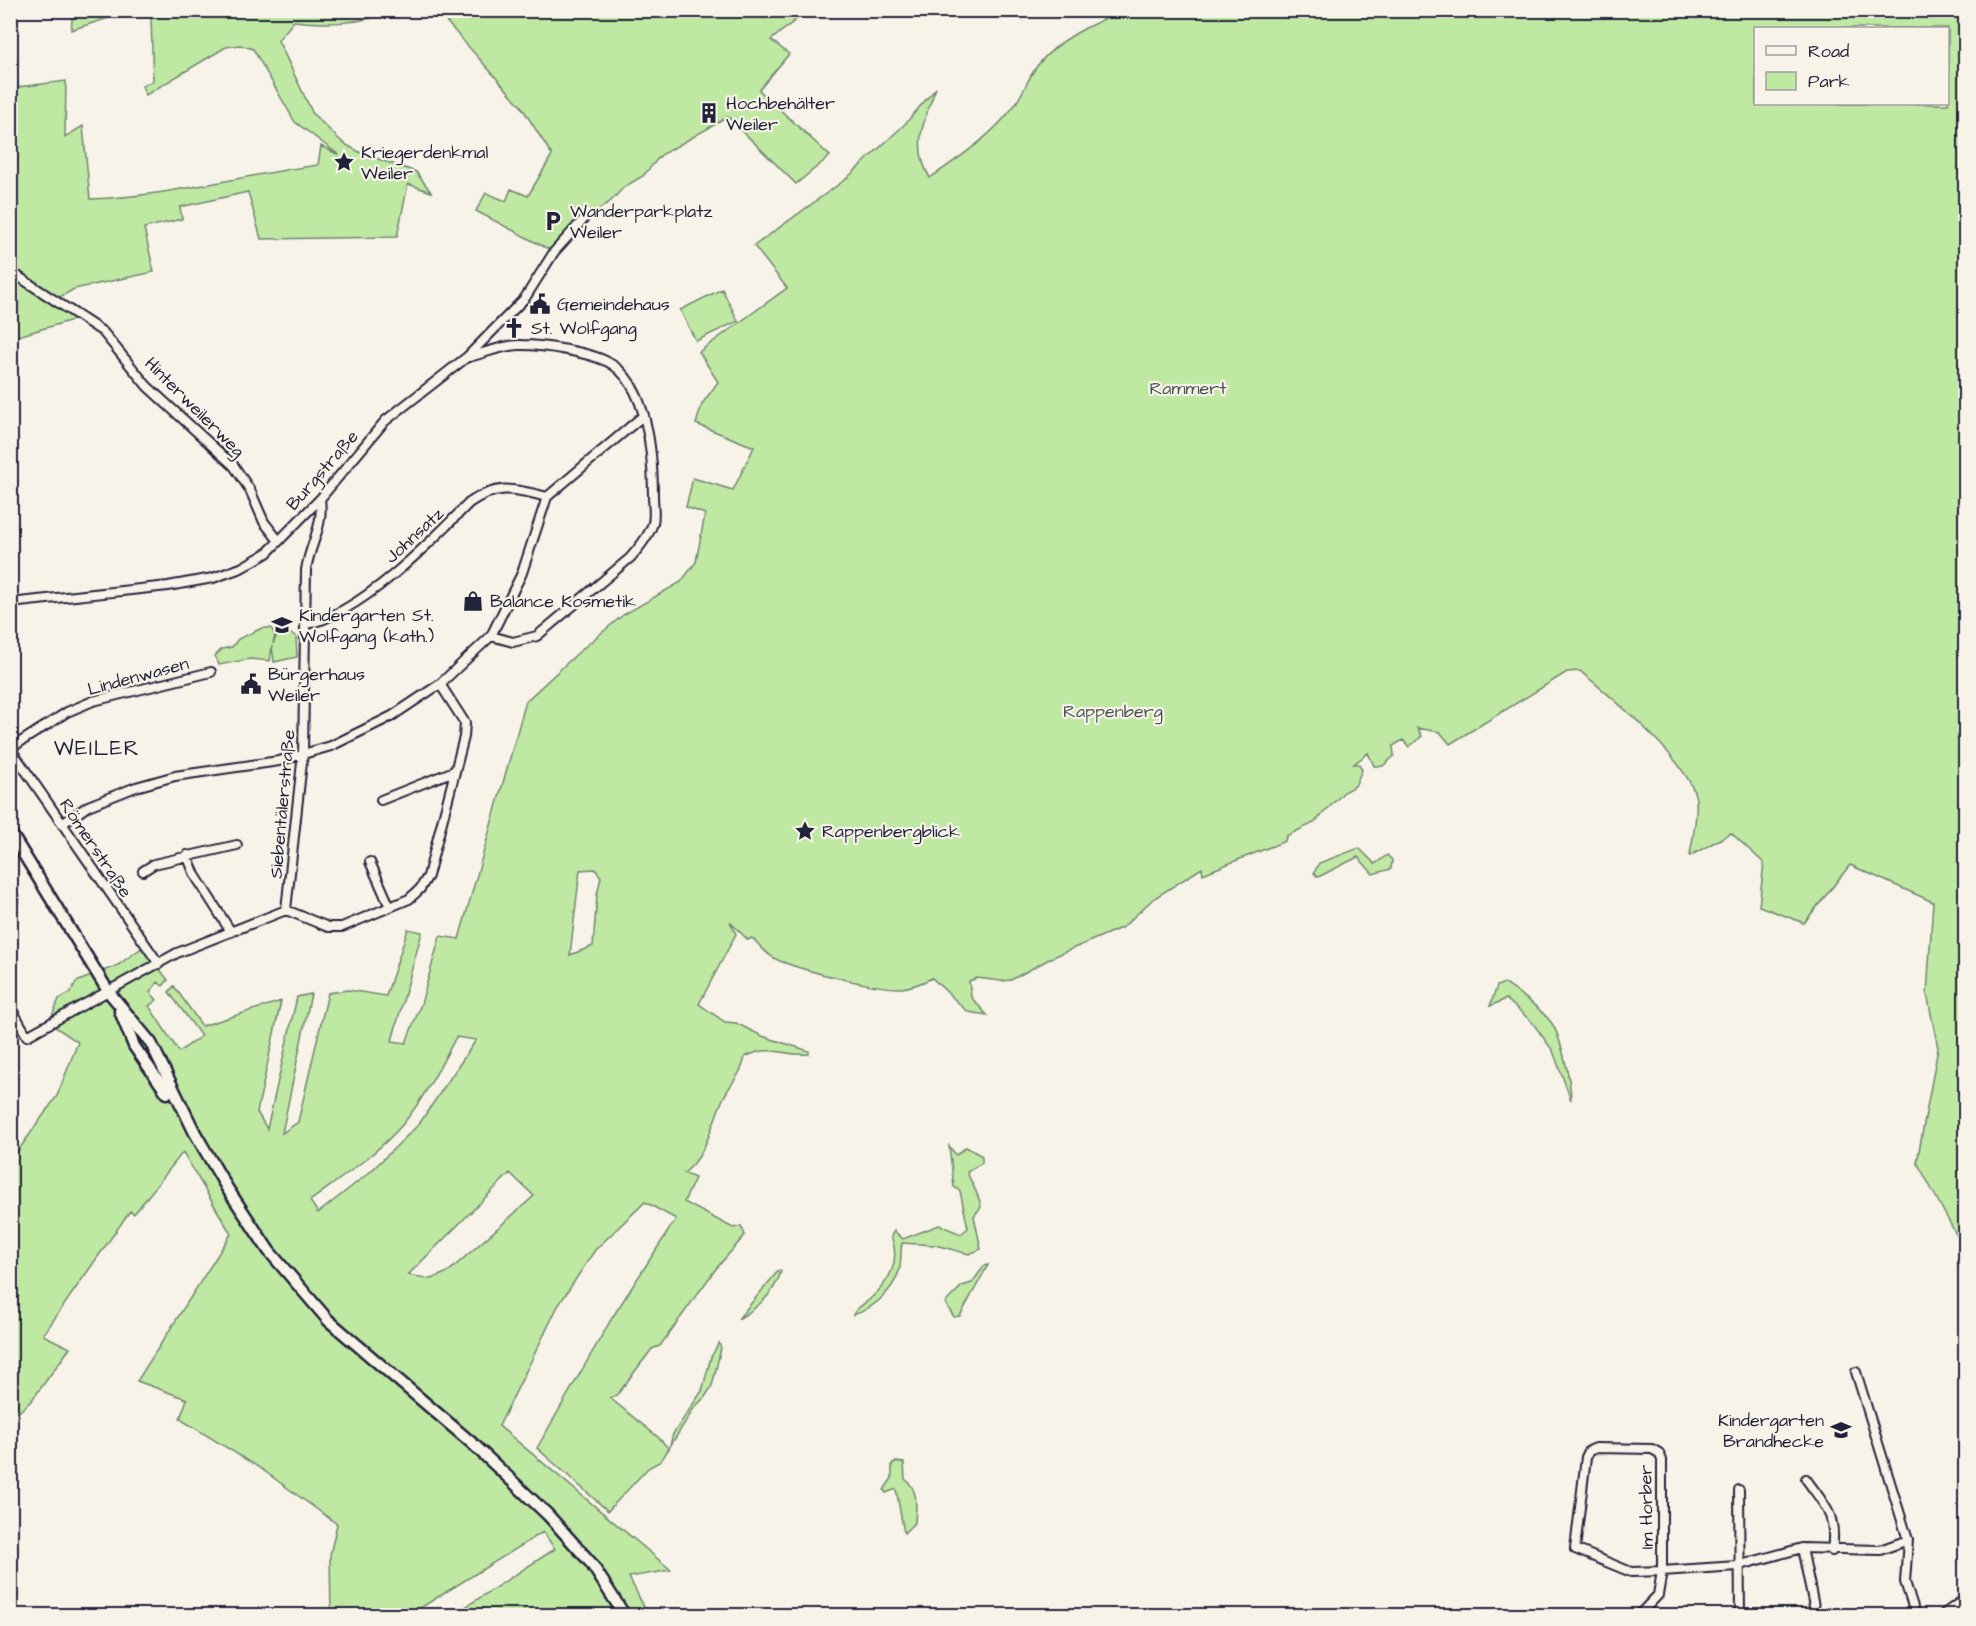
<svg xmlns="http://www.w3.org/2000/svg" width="1976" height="1626" font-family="'Architects Daughter',sans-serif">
	<rect width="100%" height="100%" fill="#f7f3e8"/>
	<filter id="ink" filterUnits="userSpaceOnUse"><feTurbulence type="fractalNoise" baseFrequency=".0167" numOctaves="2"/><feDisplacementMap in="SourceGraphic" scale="12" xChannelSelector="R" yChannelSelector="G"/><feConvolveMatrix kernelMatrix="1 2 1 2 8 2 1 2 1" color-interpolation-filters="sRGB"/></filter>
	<g filter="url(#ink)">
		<!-- green -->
		<path fill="#bfe8a3" stroke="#70856f" stroke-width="1.5" fill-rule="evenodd" d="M73,11V10L131,11L71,30Z
			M155,11H391C364,24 324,25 294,21L278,40L313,114L343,143L361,153L416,172L431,192L408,184L397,237L261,239L248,192L180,207L182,219L144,228L154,272L74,289L55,300L83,317L11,338L10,88L66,81L65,137L83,126L90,199C165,197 243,175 318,165L321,146L339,155L295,122L253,49L240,45L226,47L146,95L142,86L153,81L151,18L155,16Z
			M437,11H807L771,40L789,54L759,90L830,156L796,184L728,117L661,155L643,176L624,187L611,201L583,220L554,252L476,211L486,193L506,201L511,189L528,196L552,155L521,106Z
			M1122,11H1965V1251L1917,1162L1938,1048L1927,994L1933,902L1850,865L1804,923L1759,906L1764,863L1731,833L1690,856C1692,839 1698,817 1696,800C1692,763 1609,695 1580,671L1567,672L1450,744L1440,732L1417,728L1422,736L1409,747L1403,740L1393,746L1394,756L1383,766H1374L1368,753L1354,764H1359L1362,770L1355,786L1345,791L1314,823L1286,836L1285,841L1203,874L1202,868L1153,899L1123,927L1053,957L1011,980L1001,981L977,978L969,981L971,997L987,1015L968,1012L932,978C922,983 912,987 901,988C876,989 805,971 780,961C767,956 761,946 752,938L748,940L730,922L736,934L699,1004L725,1022L736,1023L762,1036L809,1051V1054C783,1057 773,1043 745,1057C742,1074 730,1084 723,1099C712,1123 706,1157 684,1173L695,1178L684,1202L733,1228L741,1226L745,1235L715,1270L660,1346L652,1349L617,1395L610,1398L659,1438L669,1449L673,1434L702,1391L711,1357L719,1343L721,1348L712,1386L705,1397L694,1408L661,1461L648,1468L608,1511L537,1448L612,1318L676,1219L645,1202L595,1250L558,1306L499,1426L671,1570L629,1577L648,1615H453L555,1549L543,1532L409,1615H331L330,1555L337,1524L260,1468L180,1419L187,1399L137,1381L231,1234L183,1152L134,1214L130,1211L43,1335L70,1348L32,1400L11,1419L10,1162L57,1096L78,1042L49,1023L59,999L70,993L76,982L118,965L143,947L168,980L163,986L158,982L150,992L157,1000L149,1006L179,1052L201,1036L169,992L174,986L202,1026L281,1001L257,1112L267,1129L297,997L311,994L282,1133L298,1122L328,993L348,990L386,996L408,929L422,932L392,1041L406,1043L421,1004L440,936L459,939L526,701L581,650L623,615L681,582L696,562L705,514L686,507L693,478L733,490L754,447L696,424L702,404L718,382L699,352L787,288L754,246L846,179L905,124L936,88C924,120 911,146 930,178C960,157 992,136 1014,106C1023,94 1028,78 1037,66C1058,39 1092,24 1122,11ZM1756,28H1948V104H1756ZM595,869L601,877L597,895L593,946L570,955L580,870ZM456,1037L476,1040L419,1124L370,1172L318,1213L310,1201C342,1177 377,1154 403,1124C424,1098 440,1067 456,1037ZM510,1173L534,1196L448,1272L431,1279L408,1275Z
			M722,289L738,321L696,341L680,310Z
			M262,628H271L275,635L273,644L279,630L296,636L297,657L274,662L272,646L270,661L250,659L219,665L215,656L222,649L232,647L238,639Z
			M1359,848L1375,864L1387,855L1392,860L1391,869L1373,874L1358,857L1318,877L1314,873L1319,863Z
			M1504,983C1520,994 1538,1006 1551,1022C1561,1036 1571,1082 1571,1100L1553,1051L1532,1022L1506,999L1490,1006L1497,986Z
			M949,1146L956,1155L966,1147L982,1156V1163L967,1172C971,1183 980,1196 981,1207L974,1216L981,1249L969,1254L935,1245L902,1243C900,1251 902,1261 899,1271C893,1291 873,1309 853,1315C856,1308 864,1304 870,1299C890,1281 901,1262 891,1236L894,1231L903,1239L939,1225L961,1234L968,1228L960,1191L954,1187Z
			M988,1265L960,1316L954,1317L945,1303L962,1286L972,1283L984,1266Z
			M779,1270L781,1271C775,1293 758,1308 738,1319Z
			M896,1462L904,1463L905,1479C919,1490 916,1505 915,1522L904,1533L896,1489L886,1493L884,1490L892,1478V1464Z"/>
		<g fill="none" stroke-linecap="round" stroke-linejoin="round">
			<!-- minor casing -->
			<g stroke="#22223b" stroke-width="12">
				<path id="minor" d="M10,271L103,332L147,386L234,466L250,490L264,522L279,541
					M469,357C485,353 506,344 522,345C544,345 588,352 608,362C648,383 653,456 653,496C653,504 655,515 653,523C649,536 639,548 630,558L537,636L513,642L491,636
					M10,603L168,586L213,578L241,568L267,553L320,499L385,421L467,357L525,298L554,252L583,220
					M306,624C358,616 432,541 469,503C498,483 515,489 547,497
					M10,748L159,964
					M11,748L67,712L93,701L211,672
					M381,800L454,771
					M62,824L88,806L136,787L175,776L279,761L331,746L392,716L440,684L491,636L522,573L547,497L644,415
					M187,855L195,875L231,932
					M370,862L390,907
					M143,871L154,864L237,845
					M10,894L14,898L10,912
					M286,910L328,927H342L409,899L420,889L428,876L464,737L465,723L440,684
					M10,1006L27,1036L177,953L286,910L303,753L306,570C310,543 324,527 320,499
					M1856,1372L1908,1540L1905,1582L1916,1616
					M1806,1479C1826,1507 1837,1515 1832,1551
					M1739,1490L1740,1616
					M1802,1548L1816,1616
					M1638,1616L1658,1595L1662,1571V1460L1659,1453L1652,1449L1596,1448L1589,1451L1586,1457L1575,1549L1631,1572L1662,1571L1737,1566L1802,1548L1880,1550L1908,1540
					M1941,1616L1966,1598"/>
			</g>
			<!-- secondary casing -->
			<g stroke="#22223b" stroke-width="15">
				<path id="secondary" d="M10,832L108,991L151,1043L195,1133L227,1188L269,1251L328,1320L473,1444L548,1515L591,1563L625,1616
					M120,1011L134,1046L167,1093"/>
			</g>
			<!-- minor -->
			<use href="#minor" stroke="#f7f3e8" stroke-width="8"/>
			<!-- secondary -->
			<use href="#secondary" stroke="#f7f3e8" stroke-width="10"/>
		</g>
	</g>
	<!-- icons -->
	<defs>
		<g id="building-bare" transform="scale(1.62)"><path d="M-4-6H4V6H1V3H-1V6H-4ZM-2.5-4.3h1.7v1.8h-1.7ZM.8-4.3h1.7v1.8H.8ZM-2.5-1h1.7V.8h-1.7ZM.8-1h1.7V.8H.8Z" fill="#22223b" stroke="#f7f3e8" stroke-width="2.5" paint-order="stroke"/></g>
		<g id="sight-bare" transform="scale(1.62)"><path d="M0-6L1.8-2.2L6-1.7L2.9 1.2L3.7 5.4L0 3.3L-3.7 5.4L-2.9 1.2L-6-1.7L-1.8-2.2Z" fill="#22223b" stroke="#f7f3e8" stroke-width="2.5" paint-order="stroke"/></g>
		<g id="parking-bare" transform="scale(1.62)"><path d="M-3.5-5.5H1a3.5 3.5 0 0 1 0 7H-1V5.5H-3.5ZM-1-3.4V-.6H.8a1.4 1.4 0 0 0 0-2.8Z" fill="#22223b" stroke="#f7f3e8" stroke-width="2.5" paint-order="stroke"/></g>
		<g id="civic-bare" transform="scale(1.62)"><path d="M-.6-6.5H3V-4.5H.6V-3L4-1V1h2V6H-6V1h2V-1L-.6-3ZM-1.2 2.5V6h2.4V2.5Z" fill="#22223b" stroke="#f7f3e8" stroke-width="2.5" paint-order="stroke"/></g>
		<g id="church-bare" transform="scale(1.62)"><path d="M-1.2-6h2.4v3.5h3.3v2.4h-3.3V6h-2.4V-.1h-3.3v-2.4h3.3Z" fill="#22223b" stroke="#f7f3e8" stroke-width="2.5" paint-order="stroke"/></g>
		<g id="shop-bare" transform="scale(1.62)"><path d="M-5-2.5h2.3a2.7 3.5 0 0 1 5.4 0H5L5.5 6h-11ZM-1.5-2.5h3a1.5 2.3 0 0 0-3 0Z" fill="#22223b" stroke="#f7f3e8" stroke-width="2.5" paint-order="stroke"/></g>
		<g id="school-bare" transform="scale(1.62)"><path d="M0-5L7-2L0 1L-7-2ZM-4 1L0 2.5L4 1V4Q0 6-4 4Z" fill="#22223b" stroke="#f7f3e8" stroke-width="2.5" paint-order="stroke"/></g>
	</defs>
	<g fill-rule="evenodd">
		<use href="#building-bare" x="709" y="113"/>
		<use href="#sight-bare" x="344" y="162"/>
		<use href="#parking-bare" x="553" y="221"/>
		<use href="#civic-bare" x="540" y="304"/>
		<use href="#church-bare" x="514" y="328"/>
		<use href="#shop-bare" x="473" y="601"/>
		<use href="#school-bare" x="282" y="625"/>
		<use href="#civic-bare" x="251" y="684"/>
		<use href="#sight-bare" x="805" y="831"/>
		<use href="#school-bare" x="1841" y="1430"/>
	</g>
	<g text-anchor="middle" stroke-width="4.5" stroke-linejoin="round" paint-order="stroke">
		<!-- poi labels -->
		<g font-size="18" fill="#22223b" stroke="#f7f3e8" text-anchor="start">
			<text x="726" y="109">Hochbehälter<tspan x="726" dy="21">Weiler</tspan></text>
			<text x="361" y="158">Kriegerdenkmal<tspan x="361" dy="21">Weiler</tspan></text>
			<text x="570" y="217">Wanderparkplatz<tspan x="570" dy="21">Weiler</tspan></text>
			<text x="557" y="310">Gemeindehaus</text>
			<text x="531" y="334">St. Wolfgang</text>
			<text x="490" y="607">Balance Kosmetik</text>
			<text x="299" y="621">Kindergarten St.<tspan x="299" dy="21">Wolfgang (kath.)</tspan></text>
			<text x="268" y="680">Bürgerhaus<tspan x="268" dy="21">Weiler</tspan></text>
			<text x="822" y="837">Rappenbergblick</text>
			<text x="1824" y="1426" text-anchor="end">Kindergarten<tspan x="1824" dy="21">Brandhecke</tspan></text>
		</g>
		<!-- park labels -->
		<g font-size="18" fill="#495455" stroke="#f7f3e8">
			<text x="1188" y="394">Rammert</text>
			<text x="1113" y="717">Rappenberg</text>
		</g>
		<!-- street labels -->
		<g font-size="18" fill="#22223b" stroke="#f7f3e8">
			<text transform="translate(195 407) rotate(45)" y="6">Hinterweilerweg</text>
			<text transform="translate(322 470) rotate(-49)" y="6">Burgstraße</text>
			<text transform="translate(414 535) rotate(-43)" y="6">Johnsatz</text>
			<text transform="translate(138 676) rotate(-15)" y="6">Lindenwasen</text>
			<text transform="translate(282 804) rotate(-85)" y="6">Siebentälerstraße</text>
			<text transform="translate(96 848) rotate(56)" y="6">Römerstraße</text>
			<text transform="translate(1646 1507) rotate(-91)" y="6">Im Horber</text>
		</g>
		<!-- quarter labels -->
		<g font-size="21" letter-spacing="1.5" fill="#22223b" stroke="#f7f3e8">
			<text x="97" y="755">WEILER</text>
		</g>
	</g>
	<!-- margin -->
	<rect width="1976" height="1626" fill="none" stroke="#f7f3e8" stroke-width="36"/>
	<rect x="18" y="18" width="1940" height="1590" fill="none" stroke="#22223b" stroke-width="2" filter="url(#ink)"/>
	<!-- legend -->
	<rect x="1754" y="27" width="195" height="78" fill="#f7f3e8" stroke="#a29fa3" stroke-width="1.5"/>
	<rect x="1766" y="46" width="30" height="9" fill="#f7f3e8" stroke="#a29fa3" stroke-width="1.5"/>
	<text x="1808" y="57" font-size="18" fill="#22223b">Road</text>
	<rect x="1766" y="72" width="30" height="18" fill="#bfe8a3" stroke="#a29fa3" stroke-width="1.5"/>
	<text x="1808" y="87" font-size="18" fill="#22223b">Park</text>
</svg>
